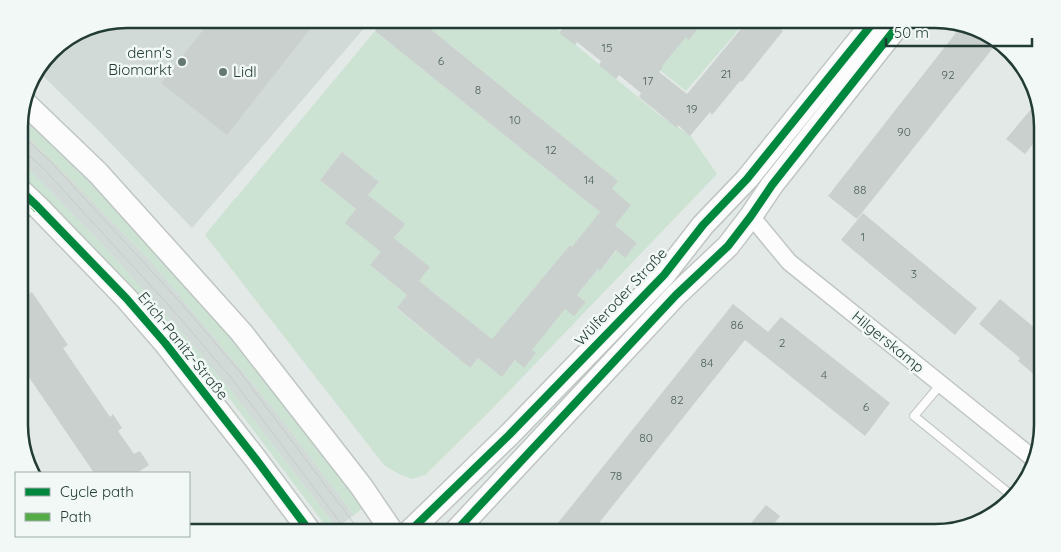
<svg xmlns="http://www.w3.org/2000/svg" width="1061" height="552" font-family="Quicksand,sans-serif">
	<rect width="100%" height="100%" fill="#e3e9e6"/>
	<!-- built -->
	<path fill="#d1dad6" d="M127,19H372L192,228L100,132L37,70L55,46L86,27Z
		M19,128L71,179L153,264L273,408L354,515L337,528L232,392L179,329L97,239L19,159Z"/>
	<!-- green -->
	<path fill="#cce2d3" d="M418,19H545L658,114L690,135L717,174L488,413L425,475L412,479L399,474L384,465L205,235L233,201V200L236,198L375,31L600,212L576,249L570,245L492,339L419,281L430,267L394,238L404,224L368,195L379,182L342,152L320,180L356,209L381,252L371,266L407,295L397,309L470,368L478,358L502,377L527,346L548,330L569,304L579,310L586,302L577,295L598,269L600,271L621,245L630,252L637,243L615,225L612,189L618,181Z
		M596,19H748L686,91Z
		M21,111L79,167L220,325L283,400L363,508L354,515L273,408L153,264L71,179L19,128V120Z
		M19,159L97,239L179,329L232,392L337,528L331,533L229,398L202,365L171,337L90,247L19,174Z"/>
	<!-- building -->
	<path fill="#cad0ce" d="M212,19H318L227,135L161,83Z
		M385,19H418L618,181L612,189L631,205L615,225L637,243L625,258L616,250L600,271L598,269L577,295L586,302L574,316L565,309L532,350L536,353L524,368L515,360L502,377L478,358L470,368L397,308L407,295L370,265L381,252L345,223L356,209L320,180L342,152L379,182L368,195L405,224L394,238L430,267L419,281L492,339L570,245L572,247L600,212L375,31Z
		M549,19H705L689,40L686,37L662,66L663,67L659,72L687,94L749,19H790L781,30L783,31L742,82L740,81L712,115L710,112L690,136L678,125L677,128L639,97L641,93L619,75L616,79L599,65L601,61L577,42L575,45L559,33L562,29Z
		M962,25L982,30L997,43L857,219L828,196Z
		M1037,102L1041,113V134L1025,154L1006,139Z
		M863,213L977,308L955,335L841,240Z
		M32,292L68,345L63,348L110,417L113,414L122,428L118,431L134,454L140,451L149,465L137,473H94L20,364L19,301Z
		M1000,299L1042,334V381L1018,361L1020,358L979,324Z
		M733,304L768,332L781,317L890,403L865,436L745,340L591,533H550Z
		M766,505L780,516L774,524L785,533H743Z"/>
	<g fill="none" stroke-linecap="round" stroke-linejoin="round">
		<!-- lane casing -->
		<g stroke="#c0c6c3" stroke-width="10">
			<path id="lane" d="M941,384L914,416L1011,495"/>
		</g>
		<!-- street casing -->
		<g stroke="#c0c6c3" stroke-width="19">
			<path id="street" d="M751,216L789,262L1034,459"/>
		</g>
		<!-- secondary casing -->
		<g stroke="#bfc6c3" stroke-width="25">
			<path id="secondary" d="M24,102L98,173L241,332L361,486L393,533
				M19,189L37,206L126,298L165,343L255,458L311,533
				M408,533L509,435L664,275L703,225L747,179L876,19
				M454,533L676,295L728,246L751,216L772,185L903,19"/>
		</g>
		<!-- lane -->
		<use href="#lane" stroke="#fbfcfb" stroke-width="8"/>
		<!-- street -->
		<use href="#street" stroke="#fbfcfb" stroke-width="16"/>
		<!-- secondary -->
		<use href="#secondary" stroke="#fbfcfb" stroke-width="22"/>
		<!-- tram -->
		<path stroke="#c7cac9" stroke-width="1" d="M19,133L50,161L180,302L240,372L361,533
			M19,147L43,168L172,309L232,379L348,533"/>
		<!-- quiet -->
		<path stroke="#53ac45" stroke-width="6" stroke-dasharray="12 6" stroke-linecap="butt" d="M19,222L37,206"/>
		<!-- cycleway casing -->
		<g stroke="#f1f8f5" stroke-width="11">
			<path id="cycleway" d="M19,189L37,206L126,298L165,343L255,458L311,533
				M408,533L509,435L664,275L703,225L747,179L876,19
				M454,533L676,295L728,246L751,216L772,185L903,19"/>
		</g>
		<!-- cycleway -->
		<use href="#cycleway" stroke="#00873e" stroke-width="8"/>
	</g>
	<!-- markers -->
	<g fill="#667873" stroke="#f1f8f5" stroke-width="2">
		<circle cx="182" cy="62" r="5"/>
		<circle cx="223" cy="72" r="5"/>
	</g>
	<g text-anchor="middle" stroke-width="5" stroke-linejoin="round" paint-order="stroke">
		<!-- number labels -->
		<g font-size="12" fill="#4d615c">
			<text x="607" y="52">15</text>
			<text x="441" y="65">6</text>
			<text x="726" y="78">21</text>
			<text x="948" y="79">92</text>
			<text x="648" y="85">17</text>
			<text x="478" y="94">8</text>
			<text x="692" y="113">19</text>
			<text x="515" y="124">10</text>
			<text x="904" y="136">90</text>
			<text x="551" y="154">12</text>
			<text x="589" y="184">14</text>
			<text x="860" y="194">88</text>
			<text x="863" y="241">1</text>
			<text x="914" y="278">3</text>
			<text x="737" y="329">86</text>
			<text x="782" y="347">2</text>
			<text x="707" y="367">84</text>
			<text x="824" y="379">4</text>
			<text x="677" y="404">82</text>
			<text x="866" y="411">6</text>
			<text x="646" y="442">80</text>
			<text x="616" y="480">78</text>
		</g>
		<!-- poi labels -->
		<g font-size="15" fill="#223b35" stroke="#f1f8f5" text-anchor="end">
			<text x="172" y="58">denn's<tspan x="172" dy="17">Biomarkt</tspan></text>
			<text x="233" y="77" text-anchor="start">Lidl</text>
		</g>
		<!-- street labels -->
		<g font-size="15" fill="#223b35" stroke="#f1f8f5">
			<text transform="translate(621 297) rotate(-47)" y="5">Wülferoder Straße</text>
			<text transform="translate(888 342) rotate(39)" y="5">Hilgerskamp</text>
			<text transform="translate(183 346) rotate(51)" y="5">Erich-Panitz-Straße</text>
		</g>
	</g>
	<!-- crop -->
	<path d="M0 0H1061V552H0ZM127 28H935A99 99 0 0 1 1034 127V425A99 99 0 0 1 935 524H127A99 99 0 0 1 28 425V127A99 99 0 0 1 127 28Z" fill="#f1f8f5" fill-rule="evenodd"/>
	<path fill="none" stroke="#223b35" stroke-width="2.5" d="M127 28H935A99 99 0 0 1 1034 127V425A99 99 0 0 1 935 524H127A99 99 0 0 1 28 425V127A99 99 0 0 1 127 28Z"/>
	<!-- legend -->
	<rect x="15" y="472" width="175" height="65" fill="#f1f8f5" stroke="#9eaca8"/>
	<rect x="25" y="488" width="25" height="8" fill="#00873e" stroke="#9eaca8"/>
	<text x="60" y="497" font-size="15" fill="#223b35">Cycle path</text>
	<rect x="25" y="513" width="25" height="8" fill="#53ac45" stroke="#9eaca8"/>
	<text x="60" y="522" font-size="15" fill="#223b35">Path</text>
	<!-- scale -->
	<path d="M886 38v8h146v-8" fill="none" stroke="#223b35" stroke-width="2.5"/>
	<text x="894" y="38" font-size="15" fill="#223b35" stroke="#f1f8f5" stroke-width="4" paint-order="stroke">50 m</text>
</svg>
